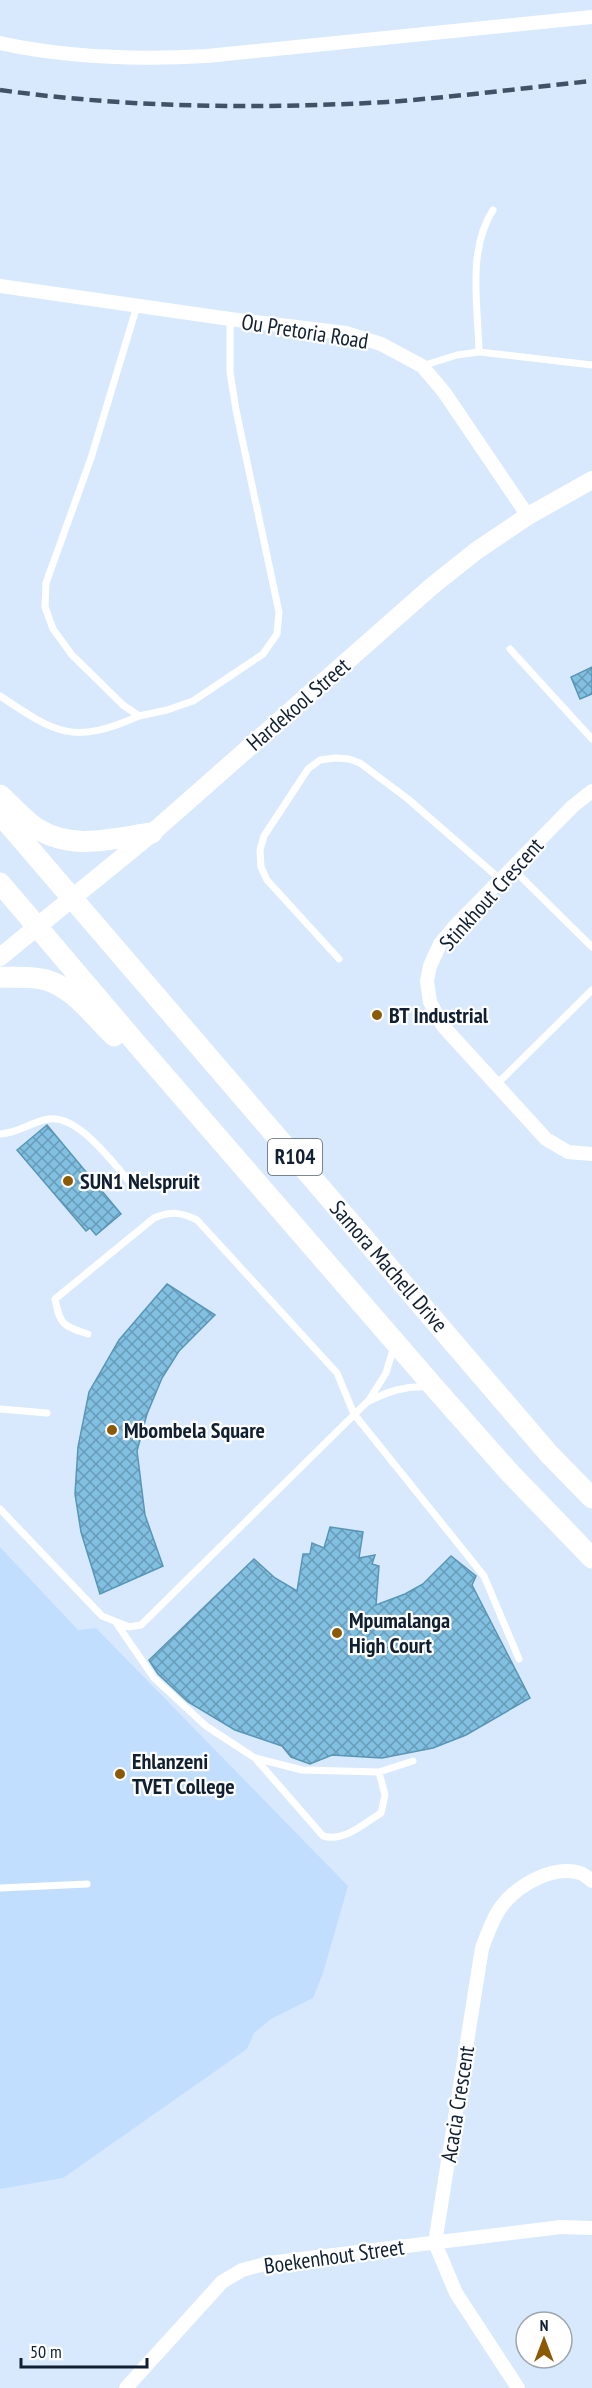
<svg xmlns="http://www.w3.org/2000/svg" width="592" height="2388" font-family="'PT Sans Narrow',sans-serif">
	<defs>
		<pattern id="building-cross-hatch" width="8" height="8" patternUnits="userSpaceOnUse" patternTransform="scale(1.5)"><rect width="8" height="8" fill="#81c0e1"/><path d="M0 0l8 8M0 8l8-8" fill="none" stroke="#689bb7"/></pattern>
	</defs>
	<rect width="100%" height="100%" fill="#d8e9fd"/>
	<!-- built -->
	<path fill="#c2deff" d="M0,1547L78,1630L96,1628L348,1886L323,1973L313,1998L271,2019L254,2033L247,2049L63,2178L0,2189Z"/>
	<!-- building -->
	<path fill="url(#building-cross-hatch)" stroke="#5896b6" stroke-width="1.5" d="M592,667V694L580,699L571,677Z
		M47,1125L121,1214L96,1235L90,1228L86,1231L17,1150Z
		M167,1284L215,1315L179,1351L162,1378L147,1414L137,1451L145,1515L163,1566L100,1594L81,1532L75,1494L78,1447L89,1392L119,1340Z
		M330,1527L363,1532L359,1558L375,1555L372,1564L379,1566L376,1605L405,1594L423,1584L451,1556L476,1576L472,1585L530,1698L466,1735L433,1748L382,1758L332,1755L310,1764L291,1757L282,1746L235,1730L188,1702L158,1674L149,1660L254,1559L275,1578L297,1591L303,1554H310L312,1543L324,1548Z"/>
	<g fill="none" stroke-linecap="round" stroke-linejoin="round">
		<!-- service -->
		<path stroke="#fff" stroke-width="7" d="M137,306L91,458L46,583L45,607L53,629L72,655L123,705L139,716L167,710L193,701L263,654L277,634L279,612L236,410L230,372V319
			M479,352C478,306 467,250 493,210
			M422,366L457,355L479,352L592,365
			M510,649L592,739
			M0,696C57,734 73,745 139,716
			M512,868L592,947
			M339,959L267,880L261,867L260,850L264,836L308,769L320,760L335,758L349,759L360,763L408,799L501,880
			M496,1085L592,990
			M0,1134C22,1132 32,1121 49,1119C80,1115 116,1167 135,1188
			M88,1334C63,1326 60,1325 55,1299L154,1218C171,1211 181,1212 197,1220L337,1373L354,1414L484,1576L519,1659
			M369,1400L386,1373L394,1346
			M0,1409L47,1413
			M0,1509L102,1616L129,1627L141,1625L367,1402C387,1392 406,1385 429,1387
			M117,1624L154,1678L206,1726L255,1758L302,1770L379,1772L413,1761
			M255,1758L323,1836C345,1842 363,1824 381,1813L385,1795L379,1772
			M0,1888L87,1884"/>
		<!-- minor -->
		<path stroke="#fff" stroke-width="14" d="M0,43C69,58 137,60 207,56L592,17
			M0,286L230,319L346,333L381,344L422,366L444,392L528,516
			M592,791L573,806L455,926L440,944L430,966L427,981L430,1002L443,1026L546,1139L568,1152L592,1154
			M126,2388L222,2282L242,2270L269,2263L561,2227L592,2228
			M518,2388L456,2293L435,2243L482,1948C488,1933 494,1914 505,1902C522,1883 554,1865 580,1873C584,1874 588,1878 592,1881"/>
		<!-- secondary -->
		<path stroke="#fff" stroke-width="18" d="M0,957L152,833L431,587L476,551L528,516L592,480"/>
		<!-- primary -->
		<path stroke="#fff" stroke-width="21" d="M0,795C12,806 25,821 38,829C73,851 115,838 152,833
			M0,814L549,1454L592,1498
			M0,883L136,1043L434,1387L510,1473L592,1558
			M0,977C15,978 31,976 46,980C73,987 95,1018 114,1036"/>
		<!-- rail -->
		<path stroke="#425264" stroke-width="4.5" stroke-dasharray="12 6" stroke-linecap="butt" d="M0,90C129,108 258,109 387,102C456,97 524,88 592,81"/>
	</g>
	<!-- markers -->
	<g fill="#8c5a04" stroke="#fff" stroke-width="2">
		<circle cx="377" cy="1015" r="6"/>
		<circle cx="68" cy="1181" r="6"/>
		<circle cx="112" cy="1430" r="6"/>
		<circle cx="337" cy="1633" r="6"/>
		<circle cx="120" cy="1774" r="6"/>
	</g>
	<g text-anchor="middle" stroke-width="4.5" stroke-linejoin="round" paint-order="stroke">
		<!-- shield labels -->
		<rect fill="#fff" stroke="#58626f" stroke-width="1.5" x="268" y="1139" width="54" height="36" rx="4.5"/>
		<g font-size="21" font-weight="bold" fill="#101f31">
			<text x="295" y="1164">R104</text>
		</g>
		<!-- street labels -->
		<g font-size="22" fill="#101f31" stroke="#fff">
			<text transform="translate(305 331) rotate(9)" y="8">Ou Pretoria Road</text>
			<text transform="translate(298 704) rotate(-41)" y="8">Hardekool Street</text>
			<text transform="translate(491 894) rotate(-48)" y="8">Stinkhout Crescent</text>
			<text transform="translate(389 1266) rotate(49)" y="8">Samora Machell Drive</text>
			<text transform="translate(457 2104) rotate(-81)" y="8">Acacia Crescent</text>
			<text transform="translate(334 2256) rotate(-8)" y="8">Boekenhout Street</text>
		</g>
		<!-- poi labels -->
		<g font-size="22" font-weight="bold" fill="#101f31" stroke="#fff" text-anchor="start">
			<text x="389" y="1023">BT Industrial</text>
			<text x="80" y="1189">SUN1 Nelspruit</text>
			<text x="124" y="1438">Mbombela Square</text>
			<text x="349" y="1628">Mpumalanga<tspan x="349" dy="25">High Court</tspan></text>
			<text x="132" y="1769">Ehlanzeni<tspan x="132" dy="25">TVET College</tspan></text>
		</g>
	</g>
	<!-- north arrow -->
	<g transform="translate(544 2340)"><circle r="28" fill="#ffffff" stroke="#9fa5ad" stroke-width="1.5"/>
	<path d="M0-4.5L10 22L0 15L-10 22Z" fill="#8c5a04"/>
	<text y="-9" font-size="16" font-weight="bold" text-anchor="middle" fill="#101f31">N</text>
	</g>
	<!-- scale -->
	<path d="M21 2358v9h126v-9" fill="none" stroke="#101f31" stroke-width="3"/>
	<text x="30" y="2358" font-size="18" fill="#101f31" stroke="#ffffff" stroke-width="4.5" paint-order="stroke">50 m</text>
</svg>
